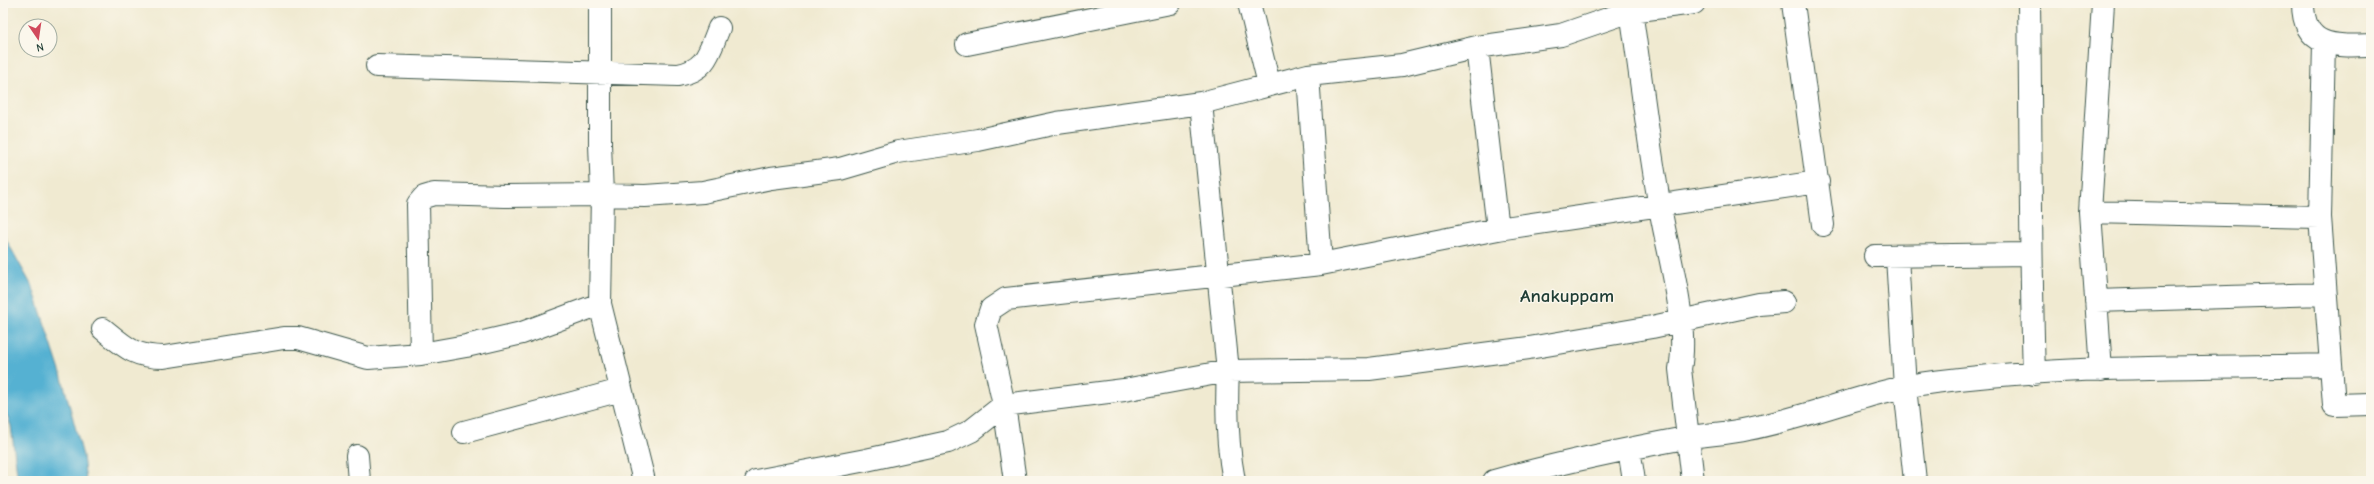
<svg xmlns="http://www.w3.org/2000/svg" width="2374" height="484" font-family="'Comic Neue',sans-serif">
	<rect width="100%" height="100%" fill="#fbf7ec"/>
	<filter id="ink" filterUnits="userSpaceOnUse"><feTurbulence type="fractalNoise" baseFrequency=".025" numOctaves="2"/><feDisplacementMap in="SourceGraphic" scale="8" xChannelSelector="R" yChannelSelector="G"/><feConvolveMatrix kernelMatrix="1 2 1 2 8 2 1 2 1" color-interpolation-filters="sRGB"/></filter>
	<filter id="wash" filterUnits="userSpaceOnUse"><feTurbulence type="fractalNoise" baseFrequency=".012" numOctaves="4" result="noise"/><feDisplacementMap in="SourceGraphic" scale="16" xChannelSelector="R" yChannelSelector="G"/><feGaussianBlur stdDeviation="0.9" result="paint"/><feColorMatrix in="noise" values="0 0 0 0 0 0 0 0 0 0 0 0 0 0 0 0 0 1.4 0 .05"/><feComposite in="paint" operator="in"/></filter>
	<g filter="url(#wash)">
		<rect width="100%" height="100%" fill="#f0ead1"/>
		<!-- water -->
		<path fill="#54b1d2" stroke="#3a7783" d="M3,234L33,288L61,374L83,456L86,481H18L11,426L3,405Z"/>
	</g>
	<g filter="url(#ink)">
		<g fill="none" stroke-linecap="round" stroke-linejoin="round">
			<!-- minor casing -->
			<g stroke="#3e574c" stroke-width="24">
				<path id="minor" d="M1249,3L1269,84
					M1793,3L1823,225
					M2029,3C2031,127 2030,250 2034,374
					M2303,3C2303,49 2337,46 2371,45
					M1631,11C1641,76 1648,142 1660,207C1668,255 1689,322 1680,369L1693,481
					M2324,43L2320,217L2334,405L2371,404
					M967,44L1170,3
					M1477,47L1498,229
					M377,66L678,75C707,70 709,52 719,28
					M1308,75L1321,264
					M1201,103L1228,371C1226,409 1227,444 1234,481
					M2090,212L2320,217
					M1875,256L2030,254
					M1897,257L1905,387L1915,481
					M2096,301L2325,294
					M103,329C125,347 134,357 164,357L284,338H298L368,358L421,354L466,346L522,333L600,304
					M421,354L418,204L424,197L434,194L505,196L602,195L600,144V3
					M2101,370L2090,212L2103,3
					M464,432L621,390
					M1629,449L1634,481
					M357,456L359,481
					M644,481L600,304L602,195L645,196L703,192L771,178L840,169L898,152L978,140L1057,123L1201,103L1308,75L1402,65L1477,47L1561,35L1631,11L1694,3
					M756,481L866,460L948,442L971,431L1004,405L1124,390L1228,371L1369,369L1529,348L1652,327L1759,304L1784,302
					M1015,481L1004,405L986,324L991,309L1006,299L1321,264L1498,229L1818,182
					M1494,481C1557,463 1621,450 1685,438C1706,434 1727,434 1748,429C1811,417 1870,390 1934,382C2065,365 2198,368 2330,365"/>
			</g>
			<!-- minor -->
			<use href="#minor" stroke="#fff" stroke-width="22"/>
		</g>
	</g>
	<g text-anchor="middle" stroke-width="3" stroke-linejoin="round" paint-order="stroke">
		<!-- district labels -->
		<g font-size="19" font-weight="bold" fill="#1f3d34" stroke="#fbf7ec">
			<text x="1567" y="302">Anakuppam</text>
		</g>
	</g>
	<!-- margin -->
	<rect width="2374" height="484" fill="none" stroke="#fbf7ec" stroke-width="16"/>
	<!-- north arrow -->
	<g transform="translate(38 38) rotate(167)"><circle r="19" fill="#fbf7ec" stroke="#a3ada2"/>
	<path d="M0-3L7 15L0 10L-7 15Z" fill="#d1495b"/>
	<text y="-6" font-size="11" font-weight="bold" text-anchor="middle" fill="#1f3d34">N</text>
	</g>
</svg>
